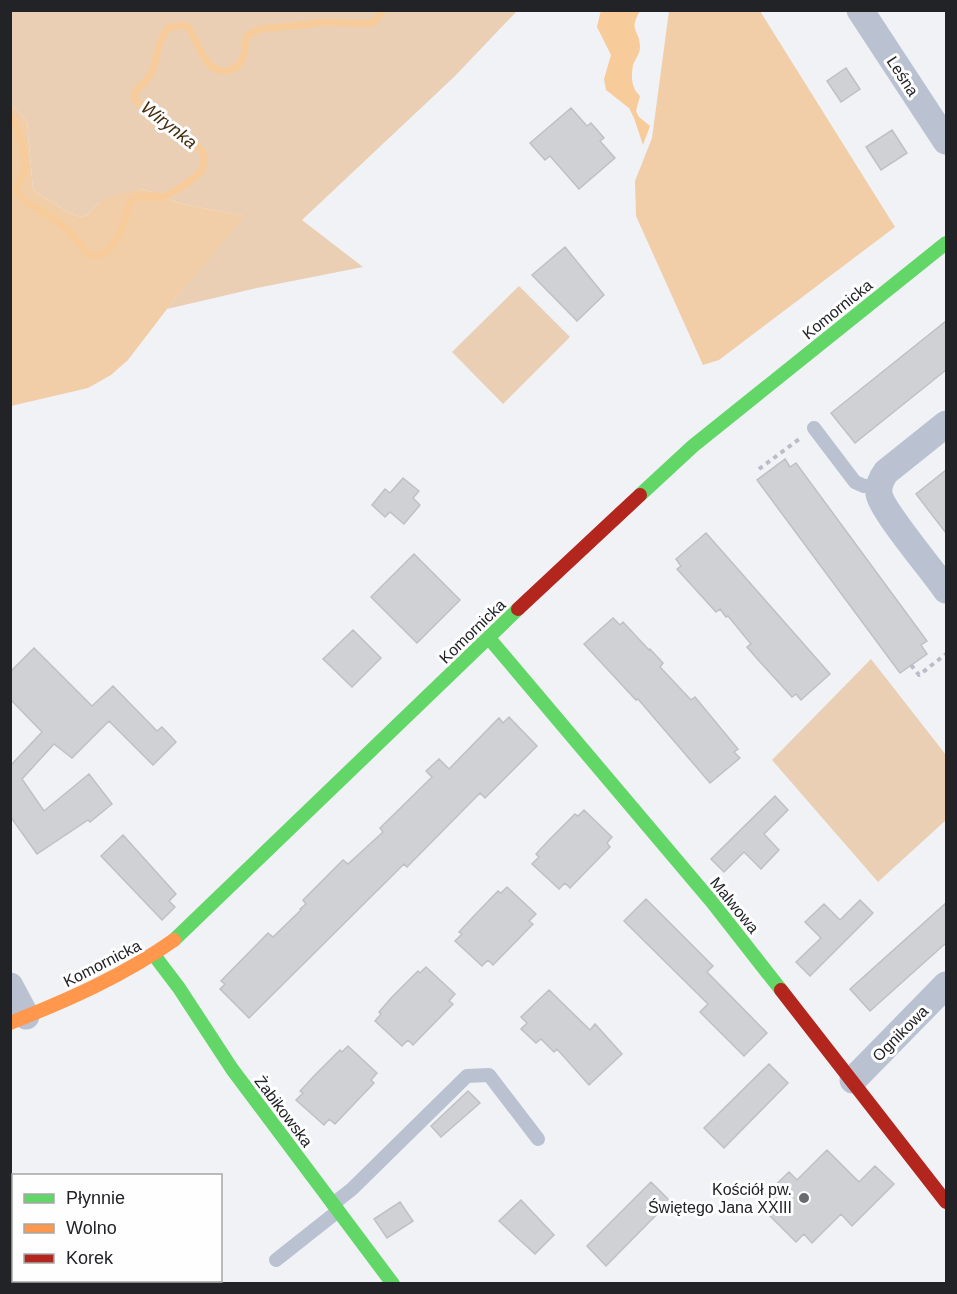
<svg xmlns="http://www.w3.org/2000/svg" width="957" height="1294" font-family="Helvetica,sans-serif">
	<rect width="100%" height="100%" fill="#f0f2f6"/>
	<!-- green -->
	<path fill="#eacfb4" d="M11,11H517L455,76L302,220L363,267L257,288L167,309L244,216L182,204L171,200L160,192H152L141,189L98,203L87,215L80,217L66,211L33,190L27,121L11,104Z
		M519,286L570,337L503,404L452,352Z
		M871,659L946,755V820L878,882L772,760Z"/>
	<!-- forest -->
	<path fill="#f1cea8" d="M669,11H760L895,227L719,360L703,365L636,216L635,181L652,138Z
		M11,104L27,121L33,190L66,211L80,217L87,215L98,203L113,195L141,189L152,192H160L171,200L182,204L245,216L167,309L128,360L111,375L88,388L11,406Z"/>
	<!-- water -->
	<path fill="#f8cc9a" d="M601,10L640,11C628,31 640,30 640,47C640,54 635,59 633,65C631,77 631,88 640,96L636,111L639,117L650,126L643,145L634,118L629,108L606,90L604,79L611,55L597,27Z"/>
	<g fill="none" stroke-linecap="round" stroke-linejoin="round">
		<!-- stream -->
		<path stroke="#f8cc9a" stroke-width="7" d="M10,117C19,125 27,159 24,171C23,177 17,182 17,189C17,194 21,197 24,201C54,218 68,226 88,255C111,260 120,234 126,216C128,212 128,206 130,203C138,191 151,199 161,197C170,196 194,179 200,172C203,168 204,163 205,159C201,138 149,118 134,98C136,86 146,84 151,74C158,58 157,42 168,28L182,25L188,27C196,38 200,54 209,64C219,75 237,73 243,58C246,52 244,45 246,39C248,33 255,31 261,29L329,22L365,24L374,22L383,10"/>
	</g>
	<!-- building -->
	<path fill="#d0d1d4" stroke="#bfc0c4" stroke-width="1.5" d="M846,68L860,89L841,102L827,81Z
		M571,108L587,126L591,123L604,138L600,141L615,158L579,189L550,156L545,160L530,143Z
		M892,130L907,153L881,170L866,147Z
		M565,247L604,295L577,321L532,275Z
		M946,321V370L855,443L831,413Z
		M785,459L790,467L796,463L927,641L921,645L927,654L900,673L757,480Z
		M946,470V533L916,494Z
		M403,478L419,491L413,498L420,505L404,524L390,512L385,517L372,505L385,489L390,493Z
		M706,533L830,674L801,700L796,694L792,697L760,662L747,647L751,644L728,616L726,617L720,609L716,612L677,569L681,566L676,559Z
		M414,554L460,600L417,643L371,597Z
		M613,618L620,625L623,622L649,650L650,649L663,663L660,667L691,700L695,697L738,749L734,752L740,758L710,783L638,699L636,700L584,644Z
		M353,630L381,658L352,687L323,659Z
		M34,648L92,706L113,686L157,731L162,727L176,742L153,765L109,721L72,758L54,744L22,779L44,811L89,774L112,804L90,822L88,820L37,854L10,816V762L12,764L42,732L10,699V672Z
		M509,717L537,746L485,798L480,793L407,867L404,864L249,1018L220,989L225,984L221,981L268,933L273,937L301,910L300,909L306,904L303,900L343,860L348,864L383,832L380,828L432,777L426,771L439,759L449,769L499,718L503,723Z
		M775,796L788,810L764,834L779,850L761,869L744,852L724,872L711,859Z
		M584,810L612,837L607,843L610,847L570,888L565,883L559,889L532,864L539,857L536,854L549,840L575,814L578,816Z
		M123,835L176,894L169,901L175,907L162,920L101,856Z
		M507,887L536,914L529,921L533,924L493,965L488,960L482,966L455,941L462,934L459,932L472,918L498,891L501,893Z
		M646,899L713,966L707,972L767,1033L744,1056L700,1012L708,1004L624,921Z
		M860,900L873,913L810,976L796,962L821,938L805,922L824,904L840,920Z
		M946,903V943L870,1011L850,989Z
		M426,967L455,994L449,1001L453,1004L413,1045L408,1040L402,1046L375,1021L381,1014L379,1012L392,997L418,971L420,973Z
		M549,990L590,1030L595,1024L622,1054L589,1085L557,1049L554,1052L541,1039L536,1043L521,1029L527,1023L521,1017Z
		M348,1046L377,1073L371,1080L374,1083L335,1124L329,1119L324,1125L296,1100L303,1093L300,1091L314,1076L340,1050L342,1052Z
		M769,1064L788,1083L724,1148L704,1128Z
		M468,1091L480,1103L441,1137L431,1126Z
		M827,1150L859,1182L875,1166L894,1184L852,1226L841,1214L812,1243L804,1234L796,1242L766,1212L775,1203L766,1194L789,1172L797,1180Z
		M651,1182L670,1201L606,1266L587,1246Z
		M521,1200L554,1235L535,1254L499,1221Z
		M400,1202L413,1221L387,1238L374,1219Z"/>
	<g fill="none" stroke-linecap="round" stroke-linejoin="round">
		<!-- path -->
		<path stroke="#babdc8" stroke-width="4" stroke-dasharray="4.5 4.5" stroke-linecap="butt" d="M759,469L802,437
			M911,665L919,675L946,654"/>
		<!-- lane -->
		<path stroke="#bac1d1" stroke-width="14" d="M814,428L855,482L864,486H879
			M333,1204L352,1189L467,1076L489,1075L538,1139
			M276,1260L338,1211"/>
		<!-- street -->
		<path stroke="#bac1d1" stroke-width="27" d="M860,10L946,141
			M946,424L886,472C881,479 878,486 879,494C882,511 934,572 946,590
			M10,986L26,1016
			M853,1080L946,985"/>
		<!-- fast -->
		<path stroke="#63d668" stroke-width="14" d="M640,495L693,446L946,243
			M488,637L712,902L781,990
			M174,940L518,609
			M154,955L179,988L232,1069L393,1284"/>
		<!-- slow -->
		<path stroke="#ff974d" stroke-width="14" d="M10,1023C68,1000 123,976 174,940"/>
		<!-- jam -->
		<path stroke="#b3261e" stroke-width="14" d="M518,609L640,495
			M781,990L946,1202"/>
	</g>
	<!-- markers -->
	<circle fill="#6a6b6f" stroke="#fefefe" stroke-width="2" cx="804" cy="1198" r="6"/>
	<g text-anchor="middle" stroke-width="6" stroke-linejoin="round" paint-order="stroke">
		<!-- street labels -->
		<g font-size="16" fill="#222327" stroke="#fefefe">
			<text transform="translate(903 76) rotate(57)" y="6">Leśna</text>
			<text transform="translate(837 309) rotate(-39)" y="6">Komornicka</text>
			<text transform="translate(472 631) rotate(-44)" y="6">Komornicka</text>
			<text transform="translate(735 905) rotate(51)" y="6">Malwowa</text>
			<text transform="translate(102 963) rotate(-27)" y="6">Komornicka</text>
			<text transform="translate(900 1033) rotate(-45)" y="6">Ognikowa</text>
			<text transform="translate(284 1111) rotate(53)" y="6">Żabikowska</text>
		</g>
		<!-- poi labels -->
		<g font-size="16" fill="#222327" stroke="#fefefe" text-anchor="end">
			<text x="792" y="1195">Kościół pw.<tspan x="792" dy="18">Świętego Jana XXIII</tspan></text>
		</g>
		<!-- water labels -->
		<g font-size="18" font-style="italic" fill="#452c0c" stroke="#fefefe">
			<text transform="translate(169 125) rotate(38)" y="6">Wirynka</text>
		</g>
	</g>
	<!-- border -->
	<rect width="957" height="1294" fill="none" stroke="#222327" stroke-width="24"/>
	<!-- legend -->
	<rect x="12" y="1174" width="210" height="108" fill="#fefefe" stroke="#a6a6a8" stroke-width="1.5"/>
	<rect x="24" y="1194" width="30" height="9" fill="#63d668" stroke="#a6a6a8" stroke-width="1.5"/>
	<text x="66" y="1204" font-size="18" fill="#222327">Płynnie</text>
	<rect x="24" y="1224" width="30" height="9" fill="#ff974d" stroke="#a6a6a8" stroke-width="1.5"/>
	<text x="66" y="1234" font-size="18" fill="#222327">Wolno</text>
	<rect x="24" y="1254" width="30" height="9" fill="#b3261e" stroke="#a6a6a8" stroke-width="1.5"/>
	<text x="66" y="1264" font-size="18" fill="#222327">Korek</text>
</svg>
